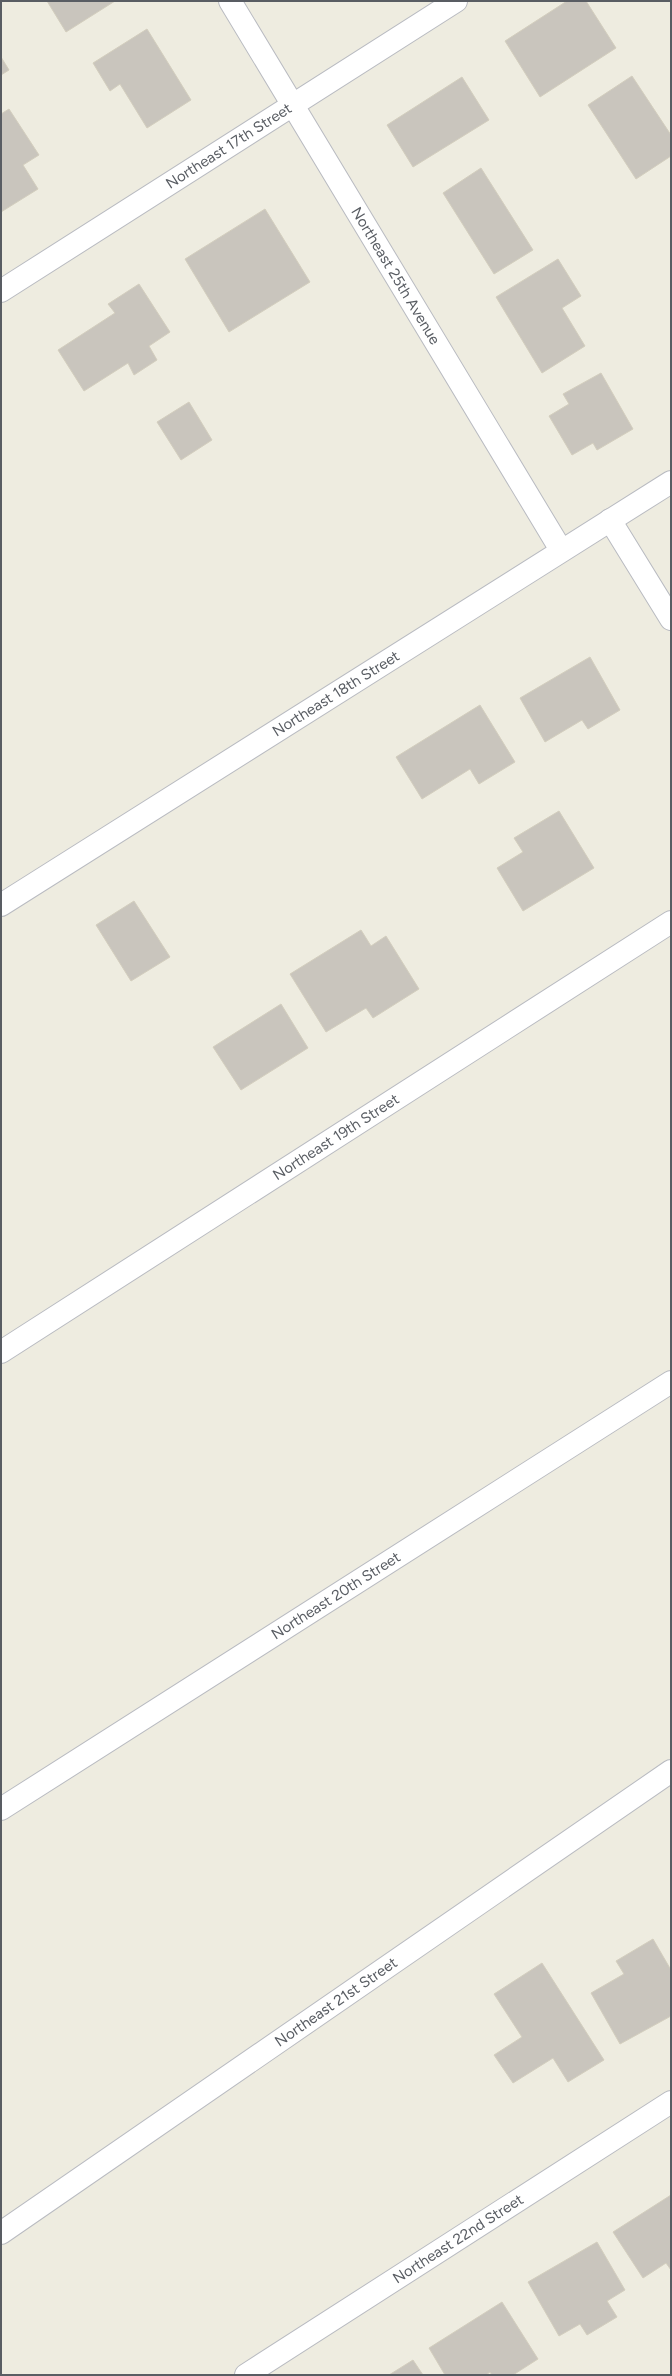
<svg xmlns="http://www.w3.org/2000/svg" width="672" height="2376" font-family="Figtree,sans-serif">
	<rect width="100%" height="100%" fill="#eeece0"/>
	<!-- building -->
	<path fill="#c9c5bd" stroke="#d3cebe" d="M47,1H115L66,32Z
		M567,1H586L616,48L540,97L505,41Z
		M147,29L191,100L147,128L120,84L110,91L93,63Z
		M1,57L9,70L1,75Z
		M632,76L671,135V156L636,179L588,105Z
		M462,77L489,120L413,167L387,125Z
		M9,109L39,155L23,165L38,189L1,212V114Z
		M481,168L533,250L494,274L443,193Z
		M265,209L310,282L229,332L185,259Z
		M558,259L581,296L562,308L585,346L542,373L496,297Z
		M139,284L170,332L149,346L157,360L134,375L128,363L84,391L58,350L115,313L108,304Z
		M601,373L633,429L597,450L593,443L572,455L549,416L569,404L563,394Z
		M189,402L212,440L181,460L157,422Z
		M590,657L620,710L588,729L582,720L545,742L520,698Z
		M480,705L515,762L479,784L470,769L422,799L396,757Z
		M559,811L594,868L523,911L497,868L523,852L514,838Z
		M134,901L170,957L131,981L96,925Z
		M361,930L371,946L386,936L419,989L373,1018L366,1008L326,1032L290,974Z
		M281,1004L308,1048L241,1090L213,1047Z
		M653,1939L671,1970V2016L620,2044L591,1993L624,1974L616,1961Z
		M542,1963L604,2060L568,2082L553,2058L513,2083L494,2055L522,2037L494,1994Z
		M671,2195V2270L666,2263L643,2278L613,2232Z
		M597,2242L625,2290L607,2301L617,2317L587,2335L580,2324L559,2336L528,2282Z
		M502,2302L538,2359L513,2375H492L490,2372L486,2375H445L429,2348Z
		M413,2360L423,2375H389Z"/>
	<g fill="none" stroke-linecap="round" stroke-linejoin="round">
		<!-- minor casing -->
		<g stroke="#b9bbc1" stroke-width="24">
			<g id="minor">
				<path id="s1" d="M230,1L561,550"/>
				<path id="s2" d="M1,291L456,1"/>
				<path d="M610,520L671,619"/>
				<path id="s3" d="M1,905L671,482"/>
				<path id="s4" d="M1,1352L671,922"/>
				<path id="s5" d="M1,1809L671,1382"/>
				<path id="s6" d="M1,2233L671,1771"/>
				<path id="s7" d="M246,2375L671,2102"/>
			</g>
		</g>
		<!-- minor -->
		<use href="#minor" stroke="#fff" stroke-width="22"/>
	</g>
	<g text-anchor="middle" stroke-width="4" stroke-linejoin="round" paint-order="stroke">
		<!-- street labels -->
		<g font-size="15" fill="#595d63" stroke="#fff">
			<text dy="5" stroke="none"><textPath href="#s2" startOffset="270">Northeast 17th Street</textPath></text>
			<text dy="5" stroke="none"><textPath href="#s1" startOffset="321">Northeast 25th Avenue</textPath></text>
			<text dy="5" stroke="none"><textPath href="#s3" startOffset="396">Northeast 18th Street</textPath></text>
			<text dy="5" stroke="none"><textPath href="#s4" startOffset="398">Northeast 19th Street</textPath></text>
			<text dy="5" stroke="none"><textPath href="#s5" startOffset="397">Northeast 20th Street</textPath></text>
			<text dy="5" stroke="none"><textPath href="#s6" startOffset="407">Northeast 21st Street</textPath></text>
			<text dy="5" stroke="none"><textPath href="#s7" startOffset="252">Northeast 22nd Street</textPath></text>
		</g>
	</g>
	<!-- border -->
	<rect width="672" height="2376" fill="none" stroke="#595d63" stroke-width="4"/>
</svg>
